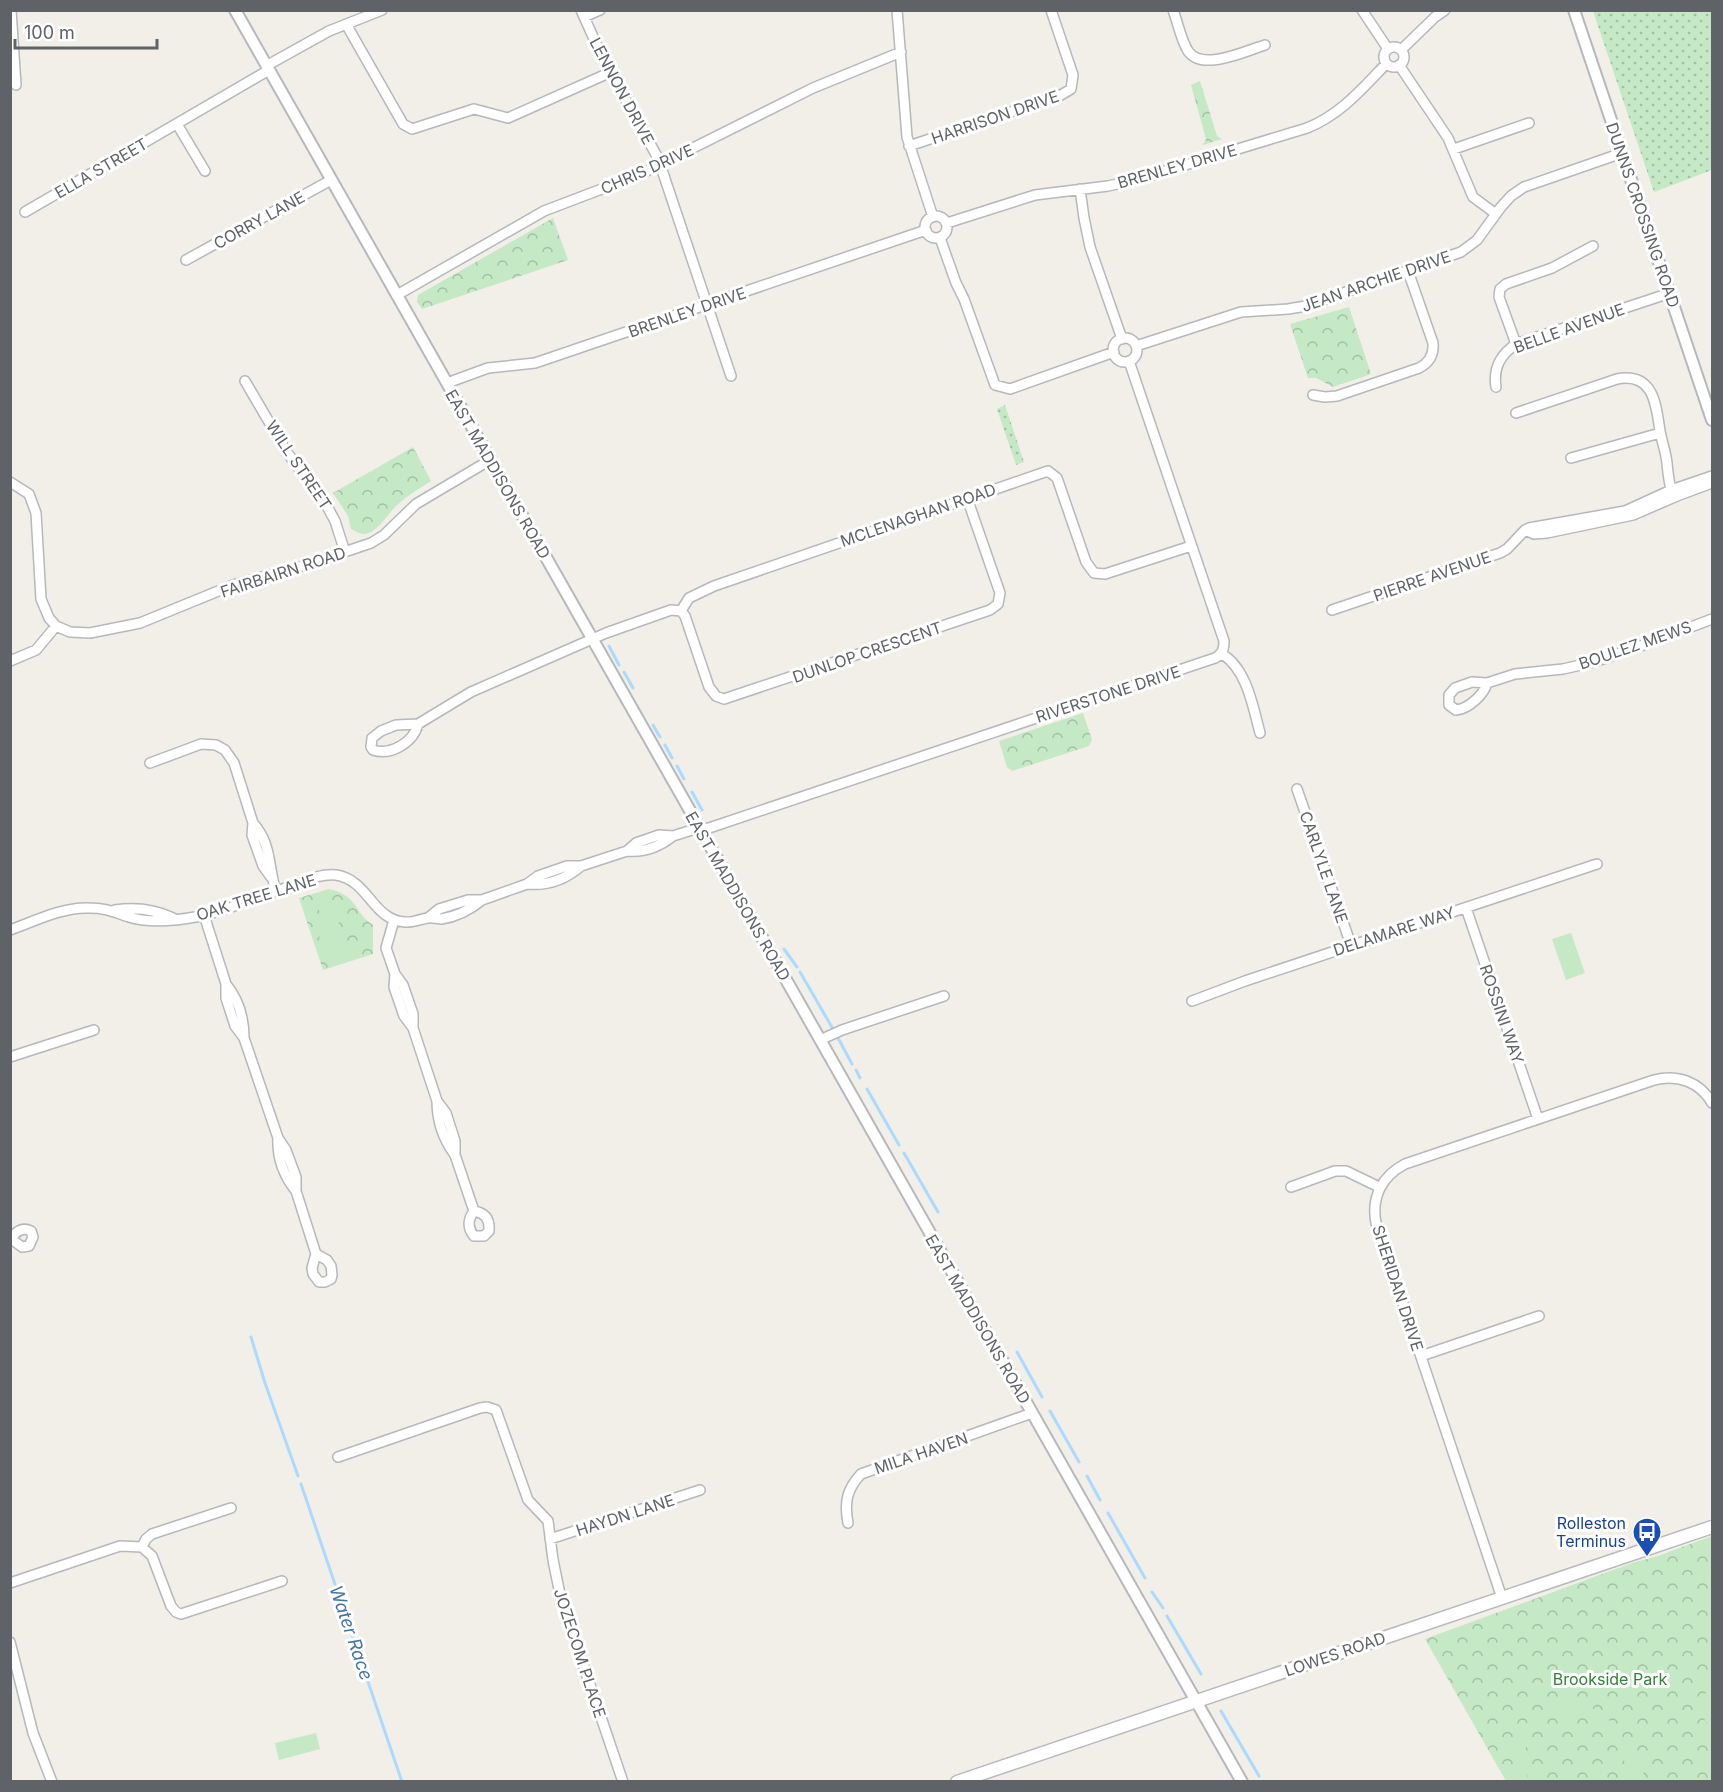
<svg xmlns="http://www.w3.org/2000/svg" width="1723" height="1792" font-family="Inter,sans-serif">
	<defs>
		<pattern id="grass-dots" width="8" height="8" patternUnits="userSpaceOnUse" patternTransform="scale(1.5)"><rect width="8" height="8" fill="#c5e8c5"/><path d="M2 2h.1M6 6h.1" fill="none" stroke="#a3c0a4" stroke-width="1.8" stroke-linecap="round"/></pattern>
		<pattern id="park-crowns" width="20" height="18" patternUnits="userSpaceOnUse" patternTransform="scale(1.5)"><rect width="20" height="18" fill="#c5e8c5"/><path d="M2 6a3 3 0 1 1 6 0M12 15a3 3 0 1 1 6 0" fill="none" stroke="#a3c0a4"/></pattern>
	</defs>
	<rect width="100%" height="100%" fill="#f1efe8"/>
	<!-- grass -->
	<path fill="url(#grass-dots)" d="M1593,11H1712V170L1654,192Z
		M1005,405L1024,462L1016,465L997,409Z"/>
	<!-- park -->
	<path fill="url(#park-crowns)" d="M1200,81L1217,136L1222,139L1203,145L1206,139L1191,85Z
		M553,218L568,260L422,309L417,302L418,295Z
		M1349,307L1371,374L1333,387L1316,378H1308L1290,324Z
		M413,447L431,481C418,489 407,496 396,506C387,515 381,527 369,533C362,536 358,532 351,529L348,516L333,493Z
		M1083,713L1092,740L1089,746L1012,771L1007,767L999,741Z
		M329,889C359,896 353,912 373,925V954L323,970L299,898Z
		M1712,1536V1781H1506L1425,1639L1632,1563L1658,1556Z"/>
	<!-- garden -->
	<path fill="#c5e8c5" d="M329,895L350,954L328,961L312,916L320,913L315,900Z
		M1571,933L1585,973L1566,980L1552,939Z
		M1712,1690V1731L1692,1700Z
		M1561,1703C1612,1700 1626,1744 1648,1781H1635C1624,1762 1613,1733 1594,1720C1552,1694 1510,1739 1529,1781H1517L1512,1772L1514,1770C1510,1737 1528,1711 1561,1703Z
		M316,1733L320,1749L279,1760L275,1743Z"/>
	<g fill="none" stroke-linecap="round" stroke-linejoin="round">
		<!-- stream -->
		<path stroke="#aadaff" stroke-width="3" d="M609,646L619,665
			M624,672L633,688
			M653,725L660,737
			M665,745L672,758
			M677,766L684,779
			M692,792L702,810
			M784,949L797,967
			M800,972L833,1029
			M837,1036L852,1064
			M856,1070L860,1078
			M867,1089L899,1145
			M904,1153L938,1212
			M251,1337L265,1383L298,1476
			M1017,1352L1042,1397
			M1050,1411L1079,1462
			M1087,1476L1100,1500
			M301,1484L402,1782
			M1108,1513L1145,1578
			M1152,1592L1163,1608
			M1167,1616L1201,1674
			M1221,1711L1259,1776"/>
		<!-- minor casing -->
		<g stroke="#b5b8bc" stroke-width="12">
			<path id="minor" d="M11,10L16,85
				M581,10L603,59L658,158L731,376
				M897,10L907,137L933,217
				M1173,10C1178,23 1181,40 1188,51C1202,72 1245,51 1265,45
				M1362,10L1388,49
				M584,17L600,10
				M346,24L403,124L412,129L474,109L508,118L611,72
				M1384 57a10 10 0 1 1 20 0a10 10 0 1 1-20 0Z
				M1401,50L1435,17L1445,10
				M1399,65L1448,138L1473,197L1496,214
				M266,66L329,31L382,10
				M177,124L205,171
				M909,146L1061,95L1071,89L1073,75L1051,10
				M1454,149L1529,123
				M1080,189L1084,218L1090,247L1122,339
				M25,212L269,70
				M925 227a11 11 0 1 1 22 0a11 11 0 1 1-22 0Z
				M947,223L1035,195L1108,186L1136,180L1307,128C1340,115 1362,89 1386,64
				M940,238L956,283L964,299L995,385L1010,389L1114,352
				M186,260L331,180
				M397,295L544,211L641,174L813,88L901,52
				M1113 350a12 12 0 1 1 24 0a12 12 0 1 1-24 0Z
				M1516,344L1499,297L1500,289L1506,284L1552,268L1593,246
				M1136,346L1241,312L1288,309L1306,306L1461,252L1477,240L1501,207L1511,196L1524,187L1622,153
				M245,381L286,451L328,508L335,521L345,552
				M447,383L488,368L535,363L926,230
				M1496,387C1493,368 1500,355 1516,344L1670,293
				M1313,395L1325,397L1337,396L1419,368C1429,363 1434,355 1433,343L1408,271
				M1516,413L1617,379C1654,372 1656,405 1660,431C1662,442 1666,453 1667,463C1668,475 1669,485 1673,496
				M1571,458L1660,433
				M1712,476L1671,490L1625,511L1529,528L1525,530L1534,534L1547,533L1633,515L1677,496L1712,483
				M10,482L29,494L36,513L41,599L49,618L56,626L70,632L90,633L140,623L233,585L306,565L371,543L384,535L416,504L490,460
				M1332,610L1500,553L1507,549L1525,530
				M681,611L689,598L714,586L1048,471L1057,478L1086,562L1094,573L1105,574L1191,546
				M681,611L685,616L709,687L716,696L724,699L990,610L998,604L1000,593L967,498
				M1222,654C1247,669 1253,707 1260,733
				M10,661L36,650L56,626
				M1487,683C1484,695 1468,709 1456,710L1449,705V695L1455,688L1472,682L1487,683L1515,674L1563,669L1594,662L1649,643L1712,619
				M418,724C414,742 391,756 373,750L371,747L372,738L381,731L396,725L418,724L471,692L606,633L671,610L681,611
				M150,763L201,744L216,745L225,750L234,763L253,823L252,835L263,866L271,877
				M1297,789L1351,945
				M253,823C272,844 268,867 276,891
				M627,851C645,853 659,847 673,836
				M527,884C547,886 566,879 581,866
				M1466,908L1538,1119
				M115,910C135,907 154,909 173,918
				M204,915L226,984V998L235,1026L244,1038
				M428,918L439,909L468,900H482L527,884L538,876L567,866H581L627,851L636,843L659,835L673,836L692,830L709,828L1215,658C1222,654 1224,650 1224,641L1129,361
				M394,920L386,948L395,974L403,985L413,1014V1028
				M10,930C35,921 62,907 89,908C107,908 113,912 129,917C150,924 180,920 201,916C230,909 259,897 288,887C303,882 320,873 336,875C369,880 372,920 405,922C413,923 420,919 428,918C432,917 437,919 441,919C456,917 471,909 482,900
				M395,974L394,987L404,1016L413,1028L437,1101L446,1113L455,1141V1155L474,1211
				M226,984C239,1000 244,1018 244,1038L278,1138L286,1150L296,1177V1191L316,1254L312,1268L313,1274L319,1282H325L331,1279L332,1275L331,1266L327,1260L316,1254
				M1192,1001L1245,981L1597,864
				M820,1040L842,1030L944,996
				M10,1057L94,1030
				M437,1101C437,1121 443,1139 455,1155
				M278,1138C277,1158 284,1176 296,1191
				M1291,1187L1335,1171H1346L1379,1187
				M474,1211C485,1213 490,1219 489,1231L484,1236H474C467,1228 468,1219 474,1211Z
				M10,1238L22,1247L29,1246L33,1237L31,1231C23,1227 16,1231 12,1238
				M1421,1356L1539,1316
				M338,1457L480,1408L487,1407L496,1410L528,1500L548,1521L553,1560L561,1599L623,1782
				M848,1523C844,1502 847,1489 861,1474L1032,1413
				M550,1539L700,1490
				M142,1547L152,1556L171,1606L176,1612L181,1614L282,1581
				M10,1583L120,1546L142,1547L146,1539L152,1534L231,1508
				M1502,1598L1376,1223C1371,1197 1382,1176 1405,1164L1654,1080C1678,1074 1700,1082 1712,1103
				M10,1642L33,1733L52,1782"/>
		</g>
		<!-- tertiary casing -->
		<g stroke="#b5b8bc" stroke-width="14">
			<path id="tertiary" d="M235,10L1242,1782
				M1574,10L1712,420"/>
		</g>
		<!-- secondary casing -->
		<g stroke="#b6babf" stroke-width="15">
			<path id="secondary" d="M957,1782L1712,1527"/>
		</g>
		<!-- minor -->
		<use href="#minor" stroke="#fff" stroke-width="9"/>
		<!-- tertiary -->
		<use href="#tertiary" stroke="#fff" stroke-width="10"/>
		<!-- secondary -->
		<use href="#secondary" stroke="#fff" stroke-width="12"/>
	</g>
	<!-- icons -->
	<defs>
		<g id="bus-pin" transform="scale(1.5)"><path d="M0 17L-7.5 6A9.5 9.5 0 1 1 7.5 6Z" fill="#1a4fb4" stroke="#fff"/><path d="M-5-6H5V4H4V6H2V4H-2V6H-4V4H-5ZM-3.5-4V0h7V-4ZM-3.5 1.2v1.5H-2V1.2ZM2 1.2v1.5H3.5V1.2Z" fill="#fff"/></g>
	</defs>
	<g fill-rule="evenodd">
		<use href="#bus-pin" x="1647" y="1532"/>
	</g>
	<g text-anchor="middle" stroke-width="6" stroke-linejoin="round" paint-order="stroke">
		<!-- street labels -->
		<g font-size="16" fill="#5f6368" stroke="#fff">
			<text transform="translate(622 91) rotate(62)" y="6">LENNON DRIVE</text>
			<text transform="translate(995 117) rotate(-19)" y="6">HARRISON DRIVE</text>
			<text transform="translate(1177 166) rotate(-16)" y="6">BRENLEY DRIVE</text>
			<text transform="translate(101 168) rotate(-30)" y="6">ELLA STREET</text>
			<text transform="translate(647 169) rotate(-24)" y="6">CHRIS DRIVE</text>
			<text transform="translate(1643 215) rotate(71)" y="6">DUNNS CROSSING ROAD</text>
			<text transform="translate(259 220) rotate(-29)" y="6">CORRY LANE</text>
			<text transform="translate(1376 281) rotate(-19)" y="6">JEAN ARCHIE DRIVE</text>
			<text transform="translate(687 312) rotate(-19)" y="6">BRENLEY DRIVE</text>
			<text transform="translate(1569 328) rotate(-20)" y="6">BELLE AVENUE</text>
			<text transform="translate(299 465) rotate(56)" y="6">WILL STREET</text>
			<text transform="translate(498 474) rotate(60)" y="6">EAST MADDISONS ROAD</text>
			<text transform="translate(918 515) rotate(-19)" y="6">MCLENAGHAN ROAD</text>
			<text transform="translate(283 572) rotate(-18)" y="6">FAIRBAIRN ROAD</text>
			<text transform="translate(1432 576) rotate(-19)" y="6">PIERRE AVENUE</text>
			<text transform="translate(1635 645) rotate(-19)" y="6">BOULEZ MEWS</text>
			<text transform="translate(867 652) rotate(-19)" y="6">DUNLOP CRESCENT</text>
			<text transform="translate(1108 694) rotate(-18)" y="6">RIVERSTONE DRIVE</text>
			<text transform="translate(1324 867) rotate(71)" y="6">CARLYLE LANE</text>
			<text transform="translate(738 896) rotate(60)" y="6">EAST MADDISONS ROAD</text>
			<text transform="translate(256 897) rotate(-17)" y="6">OAK TREE LANE</text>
			<text transform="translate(1394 931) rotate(-18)" y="6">DELAMARE WAY</text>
			<text transform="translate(1502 1014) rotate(71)" y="6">ROSSINI WAY</text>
			<text transform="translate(1398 1288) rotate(72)" y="6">SHERIDAN DRIVE</text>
			<text transform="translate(978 1319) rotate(60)" y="6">EAST MADDISONS ROAD</text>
			<text transform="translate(921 1453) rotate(-19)" y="6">MILA HAVEN</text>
			<text transform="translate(625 1515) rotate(-18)" y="6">HAYDN LANE</text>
			<text transform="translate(580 1653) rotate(72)" y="6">JOZECOM PLACE</text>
			<text transform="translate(1335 1654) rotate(-19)" y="6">LOWES ROAD</text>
		</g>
		<!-- transit labels -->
		<g font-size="16" fill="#164399" stroke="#fff" text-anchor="end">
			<text x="1626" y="1529">Rolleston<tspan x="1626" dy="18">Terminus</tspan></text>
		</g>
		<!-- park labels -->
		<g font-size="16" fill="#348238" stroke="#fff">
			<text x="1610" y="1685">Brookside Park</text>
		</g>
		<!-- water labels -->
		<g font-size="18" font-style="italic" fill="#4174aa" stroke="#fff">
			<text transform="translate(351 1633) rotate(71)" y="6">Water Race</text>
		</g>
	</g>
	<!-- border -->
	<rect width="1723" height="1792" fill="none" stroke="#5f6368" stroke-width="24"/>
	<!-- scale -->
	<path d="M15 39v9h142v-9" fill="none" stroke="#5f6368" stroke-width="3"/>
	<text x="24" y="39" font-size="18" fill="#5f6368" stroke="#ffffff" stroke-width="4.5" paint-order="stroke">100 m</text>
</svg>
